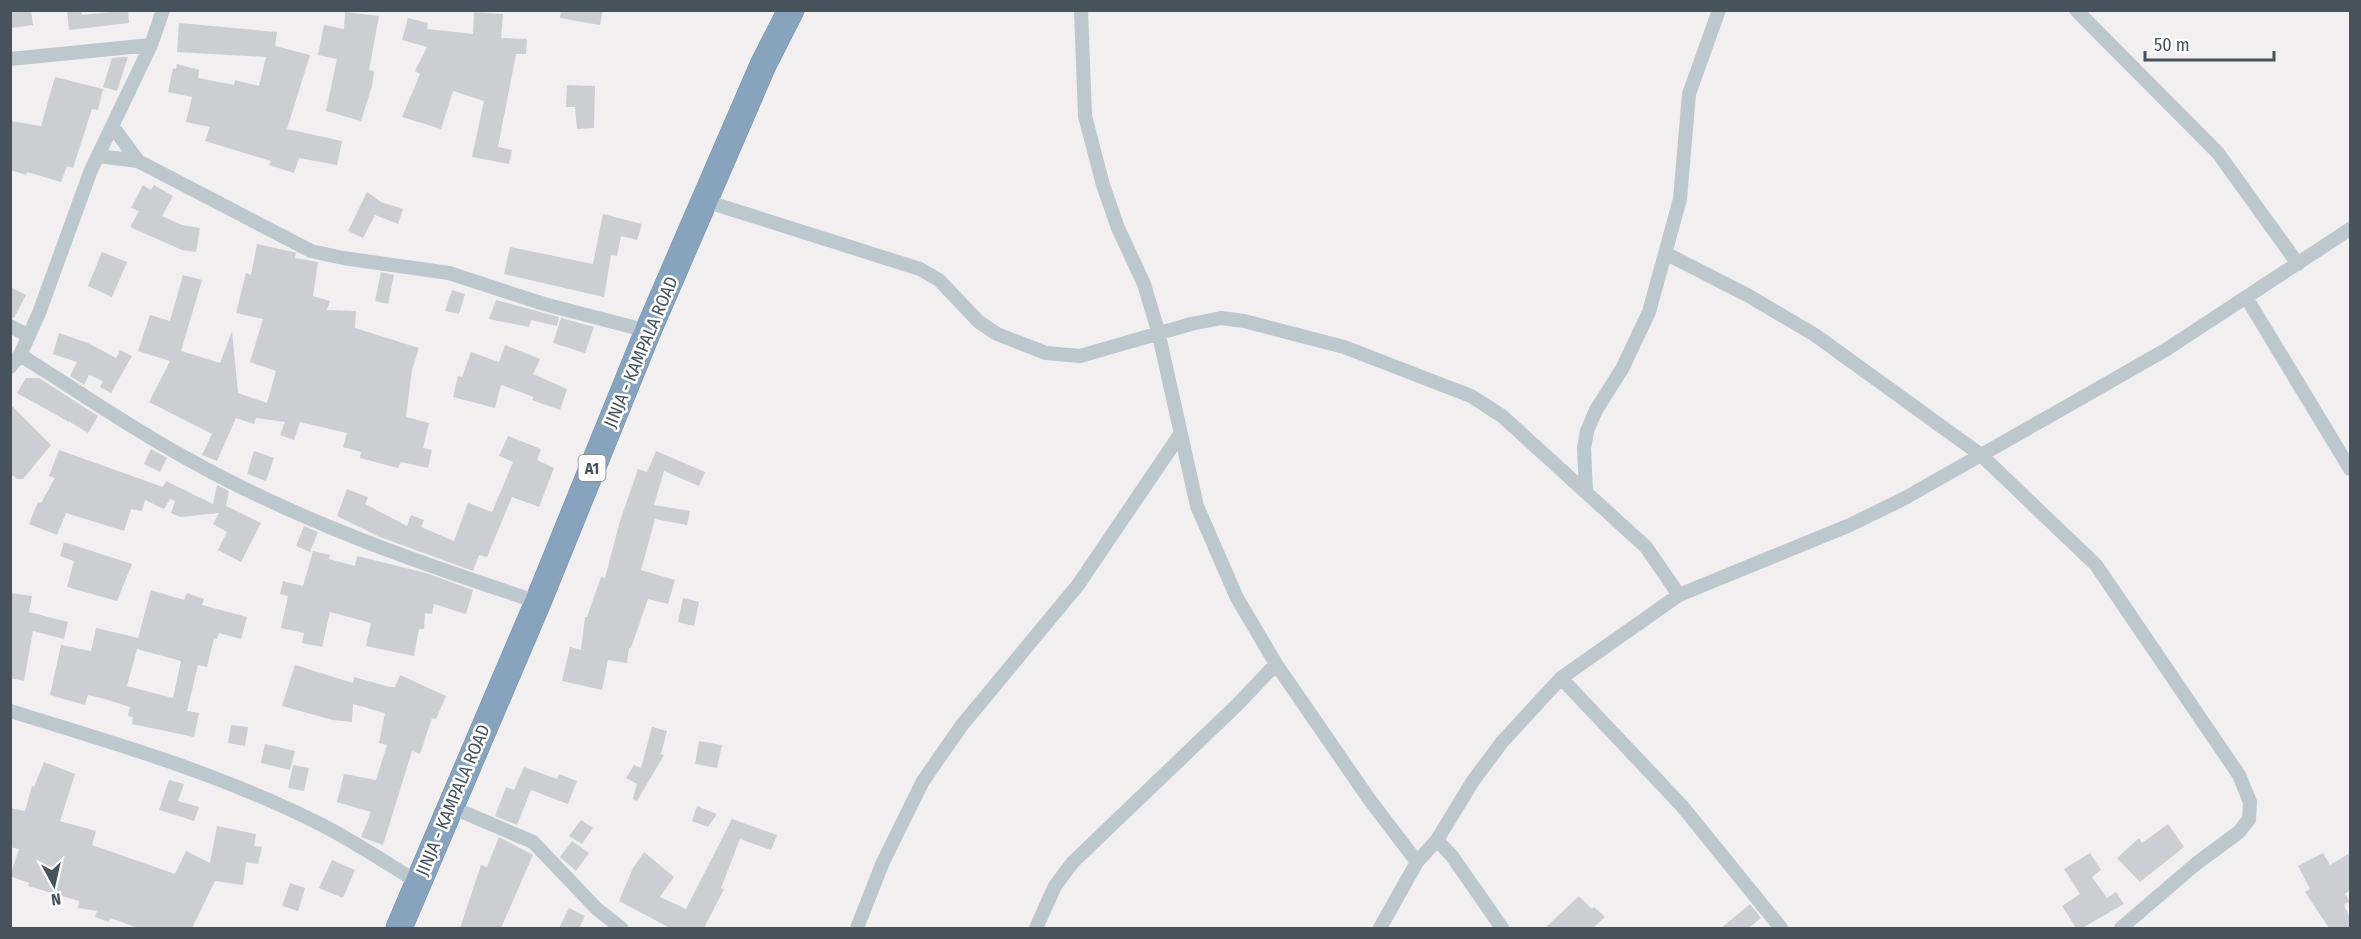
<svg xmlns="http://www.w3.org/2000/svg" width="2361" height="939" font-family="'Fira Sans Condensed',sans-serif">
	<rect width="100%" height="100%" fill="#f1efef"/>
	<!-- building -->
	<path fill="#ccced4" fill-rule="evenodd" d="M10,10H31L33,25L12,28Z
		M67,10H81L82,15L128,10L129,23L69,30Z
		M561,10H603L600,25L560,18Z
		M345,12L379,16L369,70L374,71L372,86L361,121L326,111L337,59L318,55L324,25L344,29Z
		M474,12L503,14L501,38L527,39L526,54H516L498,147L512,150L509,164L472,157L484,101L453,91L441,129L402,117L420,74L415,71L427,47L402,40L408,18L428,23L427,29L473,34Z
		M179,23L277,32L275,46L310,55L287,129L342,141L337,165L299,158L294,173L269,165L271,161L205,141L210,127L186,122L192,97L168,92L173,68L176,69L177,64L199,70L198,78L234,85L235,80L259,86L266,57L177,52Z
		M125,57H128L117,91L103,87L112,58Z
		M55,77L103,89L98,110L92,109L73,168L67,166L61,182L27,172L26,175L10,170V121L41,126Z
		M567,85L595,86L594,128L577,129L575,107H566Z
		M143,185L151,190L154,185L173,196L162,216L182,225L200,228L196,252L182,250L130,227L139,211L131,208Z
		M367,192L381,202L403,209L398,224L375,215L363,238L348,231Z
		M603,214L642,224L637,240L621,236L617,256L611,255L604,297L504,274L510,247L593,264Z
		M257,244L293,252L296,253L295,258L318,262L313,296L330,301L327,310L356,311L355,328L419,348L412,370L406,417L429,423L423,448L432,450L428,468L401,462L398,468L360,458L361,452L343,447L347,433L300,422L294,440L280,435L285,422L256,418L254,424L236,418L217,461L202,455L212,434L149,402L170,361L138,351L150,315L170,321L183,275L202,280L181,351L220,363L232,331L238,393L267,403L276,371L250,362L263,319L236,313L246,273L251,275Z
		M102,252L127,262L112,297L88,286Z
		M381,272L394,275L388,304L375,301Z
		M10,287L26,295L14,318L10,317Z
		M452,290L465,294L459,314L445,311Z
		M496,300L559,317L557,326L531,320L529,327L489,319Z
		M561,318L594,327L585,353L553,343Z
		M59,333L88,343L116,358L120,350L132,356L111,393L100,387L103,381L89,375L84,385L70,376L77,362L53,354Z
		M505,345L540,359L533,374L567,389L560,410L532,400L534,397L501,385L495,408L453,397L458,376L462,377L471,352L499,362Z
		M26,378H39L98,416L88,433L70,422L71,420L69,422L17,393Z
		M10,404L51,445L23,479H17L10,473Z
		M508,436L541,449L537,460L554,468L539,507L512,497L487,557L479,555L473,571L380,537L337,516L347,489L368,497L365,504L407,526L411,515L424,520L421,527L454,541L468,503L492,512L513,462L499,456Z
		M151,449L167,458L160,472L144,464Z
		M59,450L163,487L166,481L213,504L217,485L229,491L226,506L261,523L241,562L218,550L227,532L213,524L219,513L180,517L171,513L175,501L170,499L164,509L145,500L142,511L131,509L124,531L66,513L57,535L29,524L38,502L41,503L55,478L49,476Z
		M254,451L274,458L266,481L247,474Z
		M656,451L705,472L699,486L664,471L654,505L690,511L687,525L655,519L641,570L675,580L668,604L648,599L631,648H629L627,663L608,660L602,690L562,681L570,647L581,650L585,617H587L601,577L605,578L620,521L638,469L647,472Z
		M304,526L318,532L310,552L296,546Z
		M64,542L132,564L117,601L67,587L74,561L60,556Z
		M313,551L330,555L329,559L355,566L357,556L426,573L473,590L466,614L434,604L432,614L425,613L424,629H419L414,656L366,646L371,623L330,612L322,647L302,643L304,633L281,628L288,596L280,594L283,581L303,586Z
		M151,590L184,600L187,593L204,599L202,605L247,617L241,639L219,633L217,639L214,638L207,667L198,665L187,711L199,713L194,737L132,724L133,717L128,716L130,707L105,699L88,695L85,705L50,695L61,645L91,651L96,628L138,638ZM137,649L181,661L173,698L127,686Z
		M10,593L32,596L29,612L68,622L64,639L33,631L24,681L10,678Z
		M683,598L699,602L694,626L678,622Z
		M295,665L353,683L354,677L390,687H395L400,675L446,696L436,719L432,718L420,754L412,751L383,845L361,837L371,812L337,802L344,774L376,780L387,745L379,743L385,713L353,704L352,722L333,720L282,706Z
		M231,725L248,727L245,746L228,743Z
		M652,727L667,731L661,754L664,755L637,801L633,799L637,784L626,778L634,765L641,768Z
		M699,741L722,745L717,768L695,764Z
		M265,744L295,751L290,770L261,763Z
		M44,762L75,774L60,821L96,831L92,845L175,874L186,851L210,863L217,826L256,834L254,846L262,847L258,864L246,862L243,885L215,881L192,928H138L110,918L109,922L95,917L97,911L78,908L79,901L28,886L29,883L10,876L19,849L10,847V808L25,811L32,786L34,787Z
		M293,765L309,768L304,791L288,788Z
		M524,767L557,779L559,774L577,781L568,804L531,790L517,825L495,816L506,787L514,790Z
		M169,780L184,784L178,801L199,807L194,821L159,810Z
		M697,806L717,814L708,827L692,821Z
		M732,819L777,835L771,850L740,839L721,888L724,889L704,928H670L619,901L633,868L644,852L674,877L660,897L686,909Z
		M581,820L593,828L582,844L569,836Z
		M2168,824L2184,847L2140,882L2117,858L2139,838L2142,843Z
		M499,837L533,855L501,928H460L481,865L487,867Z
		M572,841L589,853L576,871L560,857Z
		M2090,853L2101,870L2092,877L2107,898L2116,892L2124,904L2082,928H2076L2062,906L2080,894L2064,869Z
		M2323,853L2330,865L2350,853V890L2345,894L2350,901L2344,905L2350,918V928H2329L2305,892L2310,889L2298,866Z
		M332,860L355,870L343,898L319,888Z
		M290,883L305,888L298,911L282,906Z
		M1579,896L1592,909L1594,907L1605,917L1593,928H1545Z
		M1750,904L1761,918L1749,928H1721Z
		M569,908L585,916L579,928H559Z"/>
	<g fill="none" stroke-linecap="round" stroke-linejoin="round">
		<!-- highway casing -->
		<g stroke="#738ea9" stroke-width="27">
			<path id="highway" d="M399,928L538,602L648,331L763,65L791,10"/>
		</g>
		<!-- street -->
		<path stroke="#bdc7ce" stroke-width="14" d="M1081,10L1085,116L1103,185L1118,228L1144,284L1158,331L1197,506L1237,598L1276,664L1369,799L1417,862
			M2076,10L2218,153L2298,264
			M10,59L151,45
			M113,127L138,161
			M99,156L138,161L311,251L343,258L449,273L544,304L648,331
			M705,201L920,269L939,280L979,322L997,334L1046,353L1080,356L1191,324L1221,318L1244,321L1344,347L1471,396L1502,416L1646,547L1679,595
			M1667,254L1749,296L1815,335L1981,455L2096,565L2239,775L2250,802L2249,819L2239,832L2197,863L2121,928
			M2246,297L2350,469
			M10,326L29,336
			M20,355C75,389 129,427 186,458C298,521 416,562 538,602
			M10,367L20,355L39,313L91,170L151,45L163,10
			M1586,492L1584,448L1587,431L1596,410L1622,369L1649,312L1680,199L1689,94L1719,10
			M1561,678L1682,806L1781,928
			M10,711C115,743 223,775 320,824C354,841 386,863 419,883
			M449,806L533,842L597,909L621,928
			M1437,840L1452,856L1502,928
			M857,928L883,862L923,781L962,725L1078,585L1179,436
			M1036,928L1055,886L1073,862L1237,705L1276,664
			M1380,928L1417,862L1437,840L1473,781L1502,742L1561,678L1679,595L1850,525L1905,498L2078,400L2167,349L2350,229"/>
		<!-- highway -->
		<use href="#highway" stroke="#87a3bd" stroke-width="26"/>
	</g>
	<g text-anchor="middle" stroke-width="5" stroke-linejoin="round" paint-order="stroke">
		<!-- shield labels -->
		<rect fill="#fff" stroke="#7e878d" stroke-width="1.5" x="578.5" y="455" width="27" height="26" rx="4.5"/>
		<g font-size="16" font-weight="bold" fill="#47535c">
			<text x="592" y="474">A1</text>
		</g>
		<!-- street labels -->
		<g font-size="18" fill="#47535c" stroke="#fff">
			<text transform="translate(641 352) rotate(-67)" y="6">JINJA - KAMPALA ROAD</text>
			<text transform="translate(453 800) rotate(-67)" y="6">JINJA - KAMPALA ROAD</text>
		</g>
	</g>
	<!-- border -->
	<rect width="2361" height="939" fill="none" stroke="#47535c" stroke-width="24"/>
	<!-- north arrow -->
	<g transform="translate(54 885) rotate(172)" stroke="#ffffff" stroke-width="4.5" paint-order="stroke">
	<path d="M0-4.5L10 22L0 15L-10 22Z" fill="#47535c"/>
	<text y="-9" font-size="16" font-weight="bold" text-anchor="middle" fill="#47535c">N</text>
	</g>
	<!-- scale -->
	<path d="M2145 51v9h129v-9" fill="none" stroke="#47535c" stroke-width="3"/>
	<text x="2154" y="51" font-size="18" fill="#47535c" stroke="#ffffff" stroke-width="4.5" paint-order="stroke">50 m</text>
</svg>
